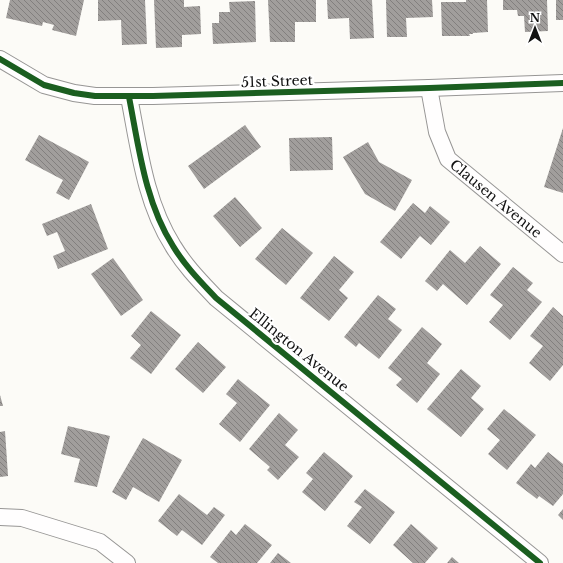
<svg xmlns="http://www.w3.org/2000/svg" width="563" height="563" font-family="'Libre Baskerville',serif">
	<defs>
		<pattern id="building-back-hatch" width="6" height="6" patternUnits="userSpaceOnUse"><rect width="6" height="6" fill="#a19e9c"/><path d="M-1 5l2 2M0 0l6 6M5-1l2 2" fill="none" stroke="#827f7e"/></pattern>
	</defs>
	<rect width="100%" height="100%" fill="#fcfbf7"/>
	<!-- building -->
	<path fill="url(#building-back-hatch)" d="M10,0H84L76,36L52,30L54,25L43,22L42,26L6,18Z
		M98,0H145L147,44L122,45L121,20L98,21Z
		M154,0H184V7L200,6L201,34L182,35V47L156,48Z
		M268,0H316V22H295V42H270Z
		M327,0H372L374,38L350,39L349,18L328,19Z
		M386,0H432L433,17L406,18L407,37H387Z
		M466,0H487L488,32L473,33V34H469L470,36H442L441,2H466Z
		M503,0H547L548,31L525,32L524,16H518L517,10H503Z
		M556,0H563V20H556Z
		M255,1L256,42L213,44L212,23H219V12H230L229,2Z
		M245,125L261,147L204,189L188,166Z
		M563,128V193L544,187Z
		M39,135L89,162L69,200L56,193L63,180L25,160Z
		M332,137L333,170L290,171L289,138Z
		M368,142L379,162L412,180L395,211L365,194L343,157Z
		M235,197L262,228L240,247L213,216Z
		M413,203L425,213L430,206L450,222L431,245L420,236L401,259L380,242Z
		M91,204L108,249L58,269L53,256L65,251L57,232L47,236L42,224Z
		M282,228L313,253L286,285L255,259Z
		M480,246L501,264L467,305L443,284L437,291L425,281L450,250L465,263Z
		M334,256L354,272L339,290L348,298L329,321L300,298Z
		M113,258L143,300L121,316L91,274Z
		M513,267L533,283L527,290L542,302L510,340L489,322L503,305L490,295Z
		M378,295L396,309L388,319L402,330L379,359L359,343L356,347L344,337Z
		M553,307L563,316V365L550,381L529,363L543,346L530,336Z
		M151,311L181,335L151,374L130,358L141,345L131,336Z
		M422,327L442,344L427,363L440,374L417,403L396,385L402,379L388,368Z
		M198,342L226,367L203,393L175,369Z
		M461,369L481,386L471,398L484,409L461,437L427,409Z
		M238,379L270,405L240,442L219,424L237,403L226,394Z
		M0,395L3,406H0Z
		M504,409L536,435L507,470L488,454L500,440L487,429Z
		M279,413L298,430L285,445L299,457L278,480L267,470L270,467L249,449Z
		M68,426L110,436L97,487L74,482L80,459L61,454Z
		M5,431L8,476L0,477V432Z
		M143,438L182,460L159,502L133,487L126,500L112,492Z
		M324,452L353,476L325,511L302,492L313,479L306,473Z
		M548,452L563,464V494L553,506L539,496L537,499L516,483L531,464L535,468Z
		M365,489L395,512L370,544L347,526L362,507L354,502Z
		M179,494L207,515L214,507L225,515L202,545L182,530L177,536L158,521Z
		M563,509V520L558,515Z
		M245,524L272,545L257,563H218L210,557L231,530L236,535Z
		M411,524L438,548L425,563H413L393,545Z
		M278,553L291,563H270Z
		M452,557L459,563H447Z"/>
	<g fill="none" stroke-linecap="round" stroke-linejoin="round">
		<!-- street casing -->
		<g stroke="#979695" stroke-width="18">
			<g id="street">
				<path d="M0,59L44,85L74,93L95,96H153L429,88L563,83"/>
				<path id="s1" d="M429,88L437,132L448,159L563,254"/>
				<path d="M129,97C139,148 145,202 173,246C185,266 201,282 216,298L540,563"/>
				<path d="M0,517L22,518L100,542L127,563"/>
			</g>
		</g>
		<!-- street -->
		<use href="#street" stroke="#fffefe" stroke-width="16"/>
		<!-- cycleway casing -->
		<g stroke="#fff" stroke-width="8">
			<path id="cycleway" d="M0,59L44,85L74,93L95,96H153L429,88L563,83
				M129,97C139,148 145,202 173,246C185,266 201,282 216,298L540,563"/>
		</g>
		<!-- cycleway -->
		<use href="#cycleway" stroke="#1b5e20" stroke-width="6"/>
	</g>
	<g text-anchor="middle" stroke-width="4" stroke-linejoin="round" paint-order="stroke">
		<!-- street labels -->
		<g font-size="14" fill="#111" stroke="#fff">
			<text transform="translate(277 81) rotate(-2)" y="5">51st Street</text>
			<text dy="5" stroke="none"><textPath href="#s1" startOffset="136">Clausen Avenue</textPath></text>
			<text transform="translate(299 350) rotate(39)" y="5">Ellington Avenue</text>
		</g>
	</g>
	<!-- north arrow -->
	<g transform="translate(535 28)" stroke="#ffffff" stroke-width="3" paint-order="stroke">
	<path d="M0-3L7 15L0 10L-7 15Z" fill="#111111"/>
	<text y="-6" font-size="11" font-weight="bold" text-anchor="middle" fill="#111111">N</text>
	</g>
</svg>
